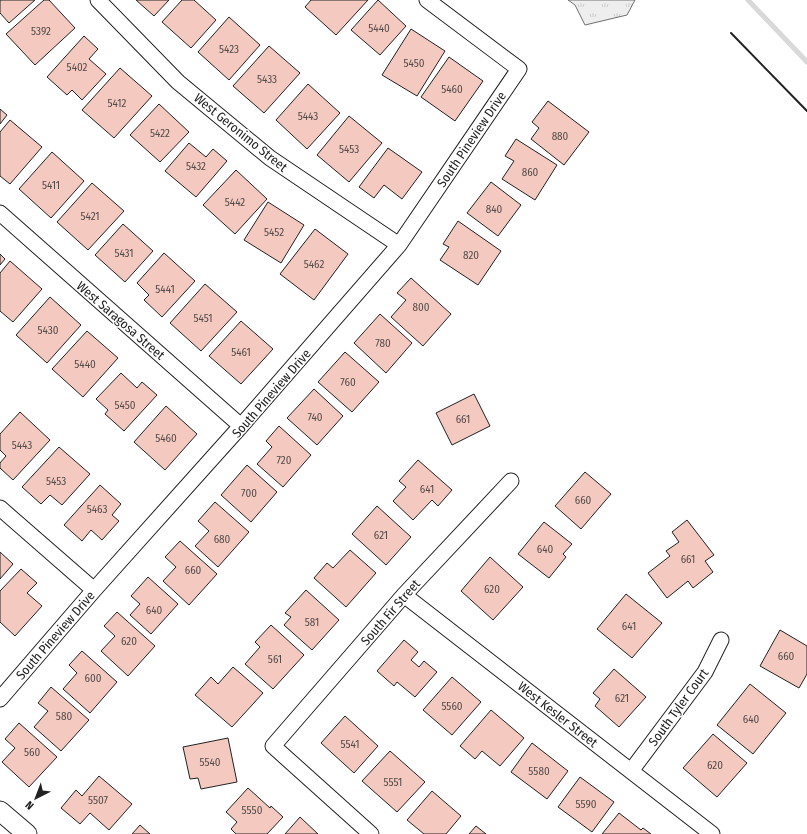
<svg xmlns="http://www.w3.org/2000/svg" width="807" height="834" font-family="'Fira Sans Condensed',sans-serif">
	<defs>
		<pattern id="park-tufts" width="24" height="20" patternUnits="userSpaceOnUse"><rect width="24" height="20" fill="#eee"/><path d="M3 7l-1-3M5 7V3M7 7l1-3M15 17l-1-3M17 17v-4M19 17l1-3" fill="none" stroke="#ccc"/></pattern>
	</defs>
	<rect width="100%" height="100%" fill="#fff"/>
	<!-- park -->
	<path fill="url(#park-tufts)" stroke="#6f6f6f" d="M568,0H635L627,15L585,25L575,5Z"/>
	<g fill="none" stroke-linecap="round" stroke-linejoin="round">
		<!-- stream -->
		<path stroke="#d9d9d9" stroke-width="5" d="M748,0L807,62"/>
	</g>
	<!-- building -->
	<path fill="#f3c9c0" stroke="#222" d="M0,0H35L9,23L0,13Z
		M44,0H49L75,28L35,65L6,34Z
		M136,0H169L154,16Z
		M182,0H194L216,20L191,48L162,22Z
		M311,0H368L336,35L305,7Z
		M378,0L406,26L380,55L351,30Z
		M229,17L260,45L229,80L198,52Z
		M411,29L445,51L417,96L382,75Z
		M84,36L98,49L89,59L106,74L82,100L72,90L67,95L47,77Z
		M269,46L300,73L264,113L233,86Z
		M449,57L483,81L455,121L421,97Z
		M120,68L152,96L114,138L82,110Z
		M308,84L340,113L307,149L276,120Z
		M548,101L589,132L564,165L531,139L539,128L532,122Z
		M159,104L189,132L160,162L130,135Z
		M0,109L7,115L0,124Z
		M349,116L382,143L349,182L317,155Z
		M10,120L42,147L10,184L0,176V132Z
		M516,139L557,165L535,200L502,179L514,161L505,156Z
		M189,143L206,157L213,149L227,161L196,197L165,171Z
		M388,148L422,172L402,199L384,185L374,198L359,187Z
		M52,152L84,181L51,218L19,189Z
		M236,170L267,199L235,234L203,205Z
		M491,182L521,205L498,236L467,213Z
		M92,183L124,211L88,250L57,222Z
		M268,202L304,225L281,263L244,240Z
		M458,221L501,251L478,285L440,260L449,247L443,244Z
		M123,224L153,251L125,282L95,255Z
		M315,229L348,254L314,300L280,274Z
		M164,253L195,281L162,317L144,300L149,295L137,283Z
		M0,254L5,259L0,265Z
		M10,261L42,289L13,322L0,311V273Z
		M411,278L451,314L423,346L391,317L406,300L397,293Z
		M205,284L237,312L201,351L170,323Z
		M50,297L81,325L47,363L16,335Z
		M380,314L412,343L386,373L354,343Z
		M241,321L273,349L241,384L209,356Z
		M87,331L118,358L83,397L52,369Z
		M345,352L379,382L352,412L318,382Z
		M121,373L137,388L142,382L157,395L124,431L105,414L108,410L96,399Z
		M314,389L343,416L317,445L287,418Z
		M474,394L490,426L452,445L436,413Z
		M166,406L197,434L165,470L134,442Z
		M20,412L50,440L13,480L0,468V463L6,456L0,450V434Z
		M279,426L311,455L283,487L257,464L272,447L266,441Z
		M59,447L90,474L62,505L50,495L41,504L22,487Z
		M418,460L452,490L438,506L432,500L413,520L393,501L406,487L399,481Z
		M247,465L277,492L251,522L221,495Z
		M585,472L611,494L581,529L555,506Z
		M100,485L121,504L112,515L119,521L102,540L91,530L82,541L64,525Z
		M215,502L249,532L218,567L195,546L209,531L198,521Z
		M377,506L411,537L386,565L352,534Z
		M687,520L714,555L705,561L713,572L693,588L688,581L667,598L648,573L670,556L666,551L679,542L672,532Z
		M544,522L572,544L563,554L566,557L549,578L518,554Z
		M180,541L217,574L189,605L163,581L176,567L165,557Z
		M350,550L376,573L346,607L314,578L327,563L333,568Z
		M0,552L13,564L0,579Z
		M490,557L523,587L493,620L461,591Z
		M21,569L37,583L27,593L42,606L15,636L0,622V591Z
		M148,577L178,604L151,634L130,615L140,604L131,596Z
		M306,590L339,620L312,650L284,625L291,617L285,613Z
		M626,594L662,623L632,658L597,629Z
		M117,612L155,646L128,676L101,651L115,636L104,626Z
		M271,625L304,655L273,689L245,664L260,647L255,642Z
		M780,630L807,646V674L799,688L760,666Z
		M404,640L418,652L411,660L419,667L424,661L437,672L415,697L397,682L394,686L377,671Z
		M82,651L117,682L90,713L63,689L77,673L69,665Z
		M233,667L263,693L232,727L195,695L211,677L218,684Z
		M614,669L646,697L619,727L595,706L600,699L593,693Z
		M452,677L481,702L452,735L423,710Z
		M750,684L786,713L753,754L717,725Z
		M51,687L89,720L61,751L34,727L48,711L38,703Z
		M491,710L524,738L500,766L482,751L475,759L460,746Z
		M345,716L378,746L354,773L321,743Z
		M19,723L57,757L29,787L2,762L15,748L5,739Z
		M713,734L747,763L717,797L683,768Z
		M228,738L237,782L201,789L198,778L190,779L183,747Z
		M532,743L568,771L547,799L511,772Z
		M390,751L425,782L397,812L362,781Z
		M99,776L132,804L109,830L90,813L80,824L61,808L76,790L82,796Z
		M580,777L614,802L592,832L558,807Z
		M248,788L270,808L271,806L283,817L267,834H236L231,829L237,822L226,812Z
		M432,791L461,816L446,834H424L407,820Z
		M619,813L641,830L643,828L651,834H602Z
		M300,817L318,834H285Z
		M140,825L150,834H132Z
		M476,826L486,834H469Z"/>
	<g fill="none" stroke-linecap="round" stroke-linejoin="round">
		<!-- minor casing -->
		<g stroke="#222" stroke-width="17">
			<path id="minor" d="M98,0L178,82L270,158L399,245
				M0,213L241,426
				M0,508L94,590
				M404,595L712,834
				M0,699L94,590L241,426L399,245L519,69L427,0
				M631,771L705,672L721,640
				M371,834L273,746L404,595L511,481"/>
		</g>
		<!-- tertiary casing -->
		<g stroke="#222" stroke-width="21">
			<path id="tertiary" d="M0,811L27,834"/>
		</g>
		<!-- minor -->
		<use href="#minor" stroke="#fff" stroke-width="15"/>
		<!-- tertiary -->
		<use href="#tertiary" stroke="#fff" stroke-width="19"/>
		<!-- wall -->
		<path stroke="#222" stroke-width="2" d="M731,33L807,111"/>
	</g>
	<g text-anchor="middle" stroke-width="3" stroke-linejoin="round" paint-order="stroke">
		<!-- number labels -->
		<g font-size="11" fill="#564c4a">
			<text x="379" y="32">5440</text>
			<text x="41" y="35">5392</text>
			<text x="229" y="53">5423</text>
			<text x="414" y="67">5450</text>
			<text x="77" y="71">5402</text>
			<text x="267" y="83">5433</text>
			<text x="452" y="93">5460</text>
			<text x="117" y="107">5412</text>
			<text x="308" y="120">5443</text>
			<text x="160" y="137">5422</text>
			<text x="560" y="140">880</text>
			<text x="349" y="153">5453</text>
			<text x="196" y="170">5432</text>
			<text x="530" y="176">860</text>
			<text x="51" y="189">5411</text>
			<text x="235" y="206">5442</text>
			<text x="494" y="213">840</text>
			<text x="90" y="220">5421</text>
			<text x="274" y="236">5452</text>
			<text x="124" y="257">5431</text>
			<text x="471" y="259">820</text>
			<text x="314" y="268">5462</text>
			<text x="165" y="293">5441</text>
			<text x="421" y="311">800</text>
			<text x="203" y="322">5451</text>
			<text x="48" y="334">5430</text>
			<text x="383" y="347">780</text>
			<text x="241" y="356">5461</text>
			<text x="85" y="368">5440</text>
			<text x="348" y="386">760</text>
			<text x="125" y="409">5450</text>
			<text x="315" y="421">740</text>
			<text x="463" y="423">661</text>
			<text x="166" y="442">5460</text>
			<text x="22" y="449">5443</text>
			<text x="284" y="464">720</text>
			<text x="56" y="485">5453</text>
			<text x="427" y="493">641</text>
			<text x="249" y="497">700</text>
			<text x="583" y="504">660</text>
			<text x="97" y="513">5463</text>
			<text x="381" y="539">621</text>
			<text x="222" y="543">680</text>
			<text x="545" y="553">640</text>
			<text x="688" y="563">661</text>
			<text x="193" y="574">660</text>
			<text x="492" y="593">620</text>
			<text x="154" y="614">640</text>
			<text x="312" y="626">581</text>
			<text x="629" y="630">641</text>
			<text x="129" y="645">620</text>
			<text x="786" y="660">660</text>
			<text x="275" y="663">561</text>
			<text x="93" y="682">600</text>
			<text x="622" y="702">621</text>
			<text x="452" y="710">5560</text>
			<text x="64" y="720">580</text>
			<text x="751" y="723">640</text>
			<text x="350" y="748">5541</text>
			<text x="32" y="756">560</text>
			<text x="210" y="766">5540</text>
			<text x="715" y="769">620</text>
			<text x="539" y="775">5580</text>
			<text x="393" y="786">5551</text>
			<text x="98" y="804">5507</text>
			<text x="586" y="808">5590</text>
			<text x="252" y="814">5550</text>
		</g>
		<!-- street labels -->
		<g font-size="13" fill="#222" stroke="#fff">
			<text transform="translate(241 132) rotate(39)" y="5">West Geronimo Street</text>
			<text transform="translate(471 139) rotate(-56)" y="5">South Pineview Drive</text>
			<text transform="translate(121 320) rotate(41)" y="5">West Saragosa Street</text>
			<text transform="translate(271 393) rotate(-49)" y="5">South Pineview Drive</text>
			<text transform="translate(390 612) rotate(-49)" y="5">South Fir Street</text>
			<text transform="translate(55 635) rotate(-49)" y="5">South Pineview Drive</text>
			<text transform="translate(678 707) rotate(-54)" y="5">South Tyler Court</text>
			<text transform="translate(558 714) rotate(38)" y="5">West Kesler Street</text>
		</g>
	</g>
	<!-- north arrow -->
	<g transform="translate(36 798) rotate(222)" stroke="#ffffff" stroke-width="3" paint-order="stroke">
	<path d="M0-3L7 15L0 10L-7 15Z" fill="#222222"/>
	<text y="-6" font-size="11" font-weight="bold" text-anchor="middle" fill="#222222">N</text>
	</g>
</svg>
